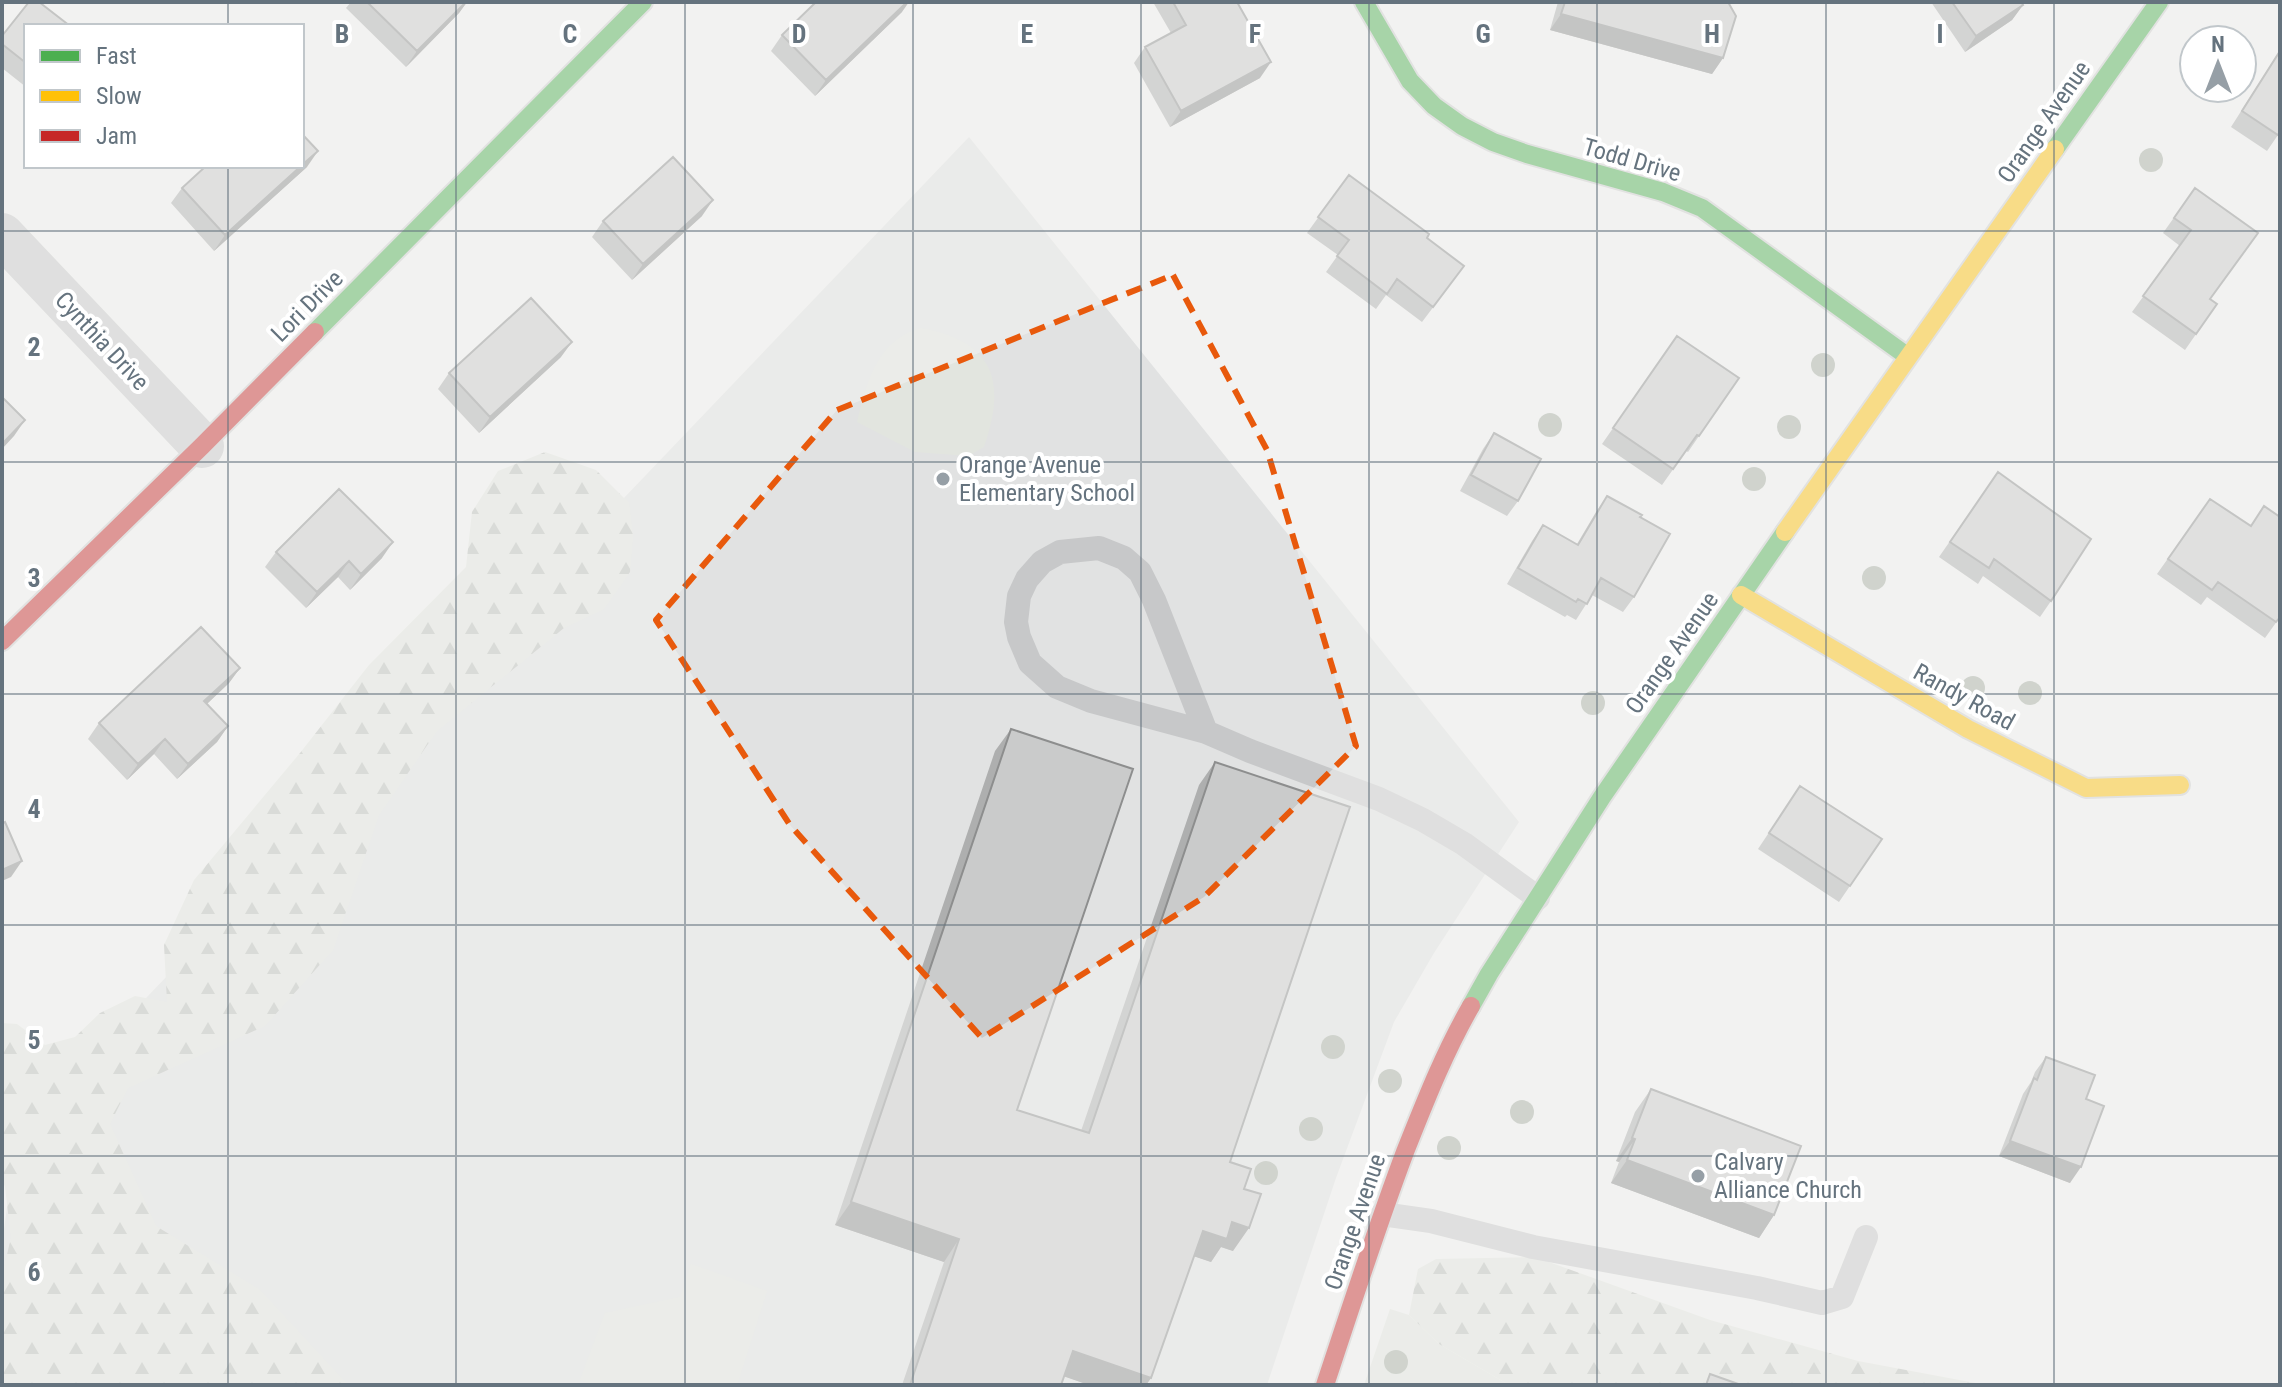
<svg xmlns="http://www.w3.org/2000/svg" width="2282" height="1387" font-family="'Roboto Condensed',sans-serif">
	<defs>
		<pattern id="forest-firs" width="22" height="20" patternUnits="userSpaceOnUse" patternTransform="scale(2)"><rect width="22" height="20" fill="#e2e5df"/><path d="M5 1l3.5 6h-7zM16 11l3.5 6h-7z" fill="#bbbeba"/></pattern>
	</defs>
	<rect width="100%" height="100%" fill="#f2f2f1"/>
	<!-- built -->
	<path fill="#e1e2e2" d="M969,137L1519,822L1434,953L1394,1022L1336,1178L1267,1385H2V1244L17,1133Z"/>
	<!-- green -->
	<path fill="#e2e5df" d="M921,328C994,342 1007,380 984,447L968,456L915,452L857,422C867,382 877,340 921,328Z
		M691,1264L767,1291L737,1385H595L580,1380L605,1313L680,1297Z
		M1390,1309L1409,1315L1439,1344L1509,1385H1364Z"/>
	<!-- forest -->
	<path fill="url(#forest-firs)" d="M545,452L596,470L629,503L633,536L630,572L604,609L564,628L437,731L379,815L333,950L265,1026L128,1088L110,1124L156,1226L260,1290L348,1385H2V1277L11,1237L5,1187L2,1179V1023L17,1024L45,1045L75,1037L100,1013L135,996L167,1002L164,945L194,880L300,753L369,665L466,567L472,512L498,471Z
		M1535,1257L1710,1320L1858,1361L1986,1385H1721L1657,1383L1653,1385H1509L1439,1344L1409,1315L1418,1269L1436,1259Z"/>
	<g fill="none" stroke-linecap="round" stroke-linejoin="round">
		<!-- fast casing -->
		<g stroke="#cecfcf" stroke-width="22">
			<path id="fast" d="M1364,2L1410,81L1434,106L1462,126L1493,142L1527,154L1663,192L1702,208L1907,356
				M2055,149L2159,2
				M315,332L643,2
				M1471,1006L1489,974L1602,797L1785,532"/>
		</g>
		<!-- slow casing -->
		<g stroke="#cecfcf" stroke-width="22">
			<path id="slow" d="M1785,532L2055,149
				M1741,595L1968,729L2086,788L2180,785"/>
		</g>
		<!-- jam casing -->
		<g stroke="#cecfcf" stroke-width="22">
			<path id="jam" d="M2,641L202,446L315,332
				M1325,1385C1351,1307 1376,1229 1405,1152C1425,1102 1444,1053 1471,1006"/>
		</g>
		<!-- lane -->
		<path stroke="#c7c8c9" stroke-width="24" d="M1206,732L1154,600L1140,572L1124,558L1099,548L1060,552L1042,562L1027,579L1019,596L1016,622L1019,637L1030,663L1057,687L1091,701L1206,732L1250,751L1379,799L1423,820L1464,844L1538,898
			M1382,1214L1431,1221L1533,1247L1757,1288L1822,1303L1842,1297L1866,1237"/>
		<!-- street -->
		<path stroke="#c7c8c9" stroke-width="44" d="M2,235L202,446"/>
		<!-- fast -->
		<use href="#fast" stroke="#4caf50" stroke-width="18"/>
		<!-- slow -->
		<use href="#slow" stroke="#ffc107" stroke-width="18"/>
		<!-- jam -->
		<use href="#jam" stroke="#c62828" stroke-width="18"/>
	</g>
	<!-- trees -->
	<g fill="#a6aea3">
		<circle cx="2151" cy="160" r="12"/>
		<circle cx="1823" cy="365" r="12"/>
		<circle cx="1550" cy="425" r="12"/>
		<circle cx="1789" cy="427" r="12"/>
		<circle cx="1754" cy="479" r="12"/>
		<circle cx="1874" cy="578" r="12"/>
		<circle cx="1973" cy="688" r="12"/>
		<circle cx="2030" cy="693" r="12"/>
		<circle cx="1593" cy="703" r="12"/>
		<circle cx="1333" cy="1047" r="12"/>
		<circle cx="1390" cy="1081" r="12"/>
		<circle cx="1522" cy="1112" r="12"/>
		<circle cx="1311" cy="1129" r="12"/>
		<circle cx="1449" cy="1148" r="12"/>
		<circle cx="1266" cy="1173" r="12"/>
		<circle cx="1396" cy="1362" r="12"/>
	</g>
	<!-- wall -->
	<path fill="#aeafaf" d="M351,2H467L459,13L406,67L346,8Z
		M1153,2H1237L1260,78L1170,127L1134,63L1145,47L1171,33Z
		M1558,2H1728L1723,58L1712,74L1550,30Z
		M1931,2H2021L2023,5L2012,20L1965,52Z
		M902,12L815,96L771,51L782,35Z
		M26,26V87L2,68V36Z
		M2280,50V132L2267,151L2231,127Z
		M307,167L214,251L171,203L182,188Z
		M1349,175L1427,238L1453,281L1422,322L1386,295L1376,309L1326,272L1338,255L1307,233Z
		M2195,188L2211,300L2217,304L2185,350L2132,312L2180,246L2163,233Z
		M702,216L632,280L592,237L603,221Z
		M1677,336L1739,378L1688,452L1686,451L1662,485L1602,444Z
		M561,357L479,433L438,389L449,373Z
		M1494,433L1518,501L1507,516L1460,491L1483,449Z
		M1998,472L2051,601L2040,617L1983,576L1978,584L1939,557Z
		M1607,496L1640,517L1634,597L1623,612L1592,595L1576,620L1567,615L1565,617L1507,584L1532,541L1543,525L1577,544L1596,512Z
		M2210,499L2280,617L2265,638L2207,597L2201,605L2157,574Z
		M276,552L382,558L350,590L338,577L306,608L265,567Z
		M240,668L229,683L207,704L228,726L217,742L177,779L154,754L127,780L88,739L99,723Z
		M1011,729L1017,1110L1081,1131L1199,785L1215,762L1230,1162L1244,1189L1233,1251L1221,1247L1211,1262L1194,1256L1151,1378L1146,1385H1089L1064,1376L1061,1385H902L944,1262L835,1225L995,751Z
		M1800,786L1882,839L1839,902L1758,849Z
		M2046,1057L2086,1099L2070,1183L1999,1156L2023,1094L2031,1082L2035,1072Z
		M1651,1089L1774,1215L1759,1238L1611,1183L1619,1162L1616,1161L1635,1112Z"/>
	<!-- shaded-wall -->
	<path fill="#8d8e8e" d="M466,2H467L459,13L406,67L417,51Z
		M907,2H909L902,12L815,96L826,80Z
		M2023,5L2012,20L1965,52L1976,36Z
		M1561,14L1723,58L1712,74L1550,30Z
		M1271,62L1260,78L1170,127L1181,111Z
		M318,151L307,167L214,251L225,235Z
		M713,200L702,216L632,280L643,264Z
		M572,342L561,357L479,433L490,417Z
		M25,420L14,436L2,449V444Z
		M393,542L382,558L350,590L361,574Z
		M349,561L338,577L306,608L317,592Z
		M240,668L229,683L193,717L204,701Z
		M228,726L217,742L177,779L188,764Z
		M165,739L154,754L127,780L138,764Z
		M22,861L11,877L2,881V870Z
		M1632,1138L1635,1139L1619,1162L1616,1161Z
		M2010,1141L2081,1167L2070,1183L1999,1156Z
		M1627,1160L1774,1215L1759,1238L1611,1183Z
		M851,1202L959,1239L944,1262L835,1225Z
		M1232,1222L1249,1228L1233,1251L1221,1247L1211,1262L1187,1254L1203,1231Z
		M1073,1351L1151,1378L1146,1385H1089L1057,1374Z"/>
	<!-- building -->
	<path fill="#cacbcb" stroke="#8d8e8e" stroke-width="2" d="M29,2H39L70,26H26V63L2,44V36Z
		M367,2H466L417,51Z
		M816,2H907L826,80L782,35Z
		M1173,2H1237L1271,62L1181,111L1145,47L1186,25Z
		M1565,2H1728L1736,16L1723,58L1561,14Z
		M1952,2H2021L2023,5L1976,36Z
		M2280,51V132L2278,135L2242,111Z
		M302,134L318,151L302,165Z
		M673,157L713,200L643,264L603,221Z
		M206,166H301L225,235L182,188Z
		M1349,175L1429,234L1427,238L1464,266L1433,307L1397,279L1387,294L1337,256L1349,240L1318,217Z
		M2195,188L2258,233L2210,299L2217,304L2196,334L2143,296L2191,230L2174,218Z
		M531,298L572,342L490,417L449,373Z
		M1677,336L1739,378L1699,436L1697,435L1673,469L1613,428Z
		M2,397L25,420L2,444Z
		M1494,433L1541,459L1518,501L1471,475Z
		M1998,472L2091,539L2051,601L1994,559L1989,568L1950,542Z
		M339,489L393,542L361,574L349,561L317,592L276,552Z
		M1607,496L1642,515L1640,517L1670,534L1634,597L1601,578L1587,604L1578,599L1576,602L1518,568L1543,525L1578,545Z
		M2210,499L2251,526L2264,506L2280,517V617L2276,622L2218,582L2212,590L2168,559Z
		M201,627L240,668L204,701L228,726L188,764L165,739L138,764L99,723Z
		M1011,729L1133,769L1017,1110L1089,1133L1215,762L1350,807L1230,1162L1251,1169L1244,1189L1261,1194L1249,1228L1232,1222L1227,1239L1203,1231L1151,1378L1073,1351L1061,1385H910L959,1239L851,1202Z
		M1800,786L1882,839L1850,886L1769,833Z
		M5,822L22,861L2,870V824Z
		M2046,1057L2095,1075L2086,1099L2104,1106L2081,1167L2010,1141L2034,1078L2037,1080Z
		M1651,1089L1801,1146L1774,1215L1627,1160L1635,1139L1632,1138Z
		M1710,1374L1741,1385H1706Z"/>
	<!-- marked area -->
	<path d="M0 0H2282V1387H0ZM1173,275L1267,450L1356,746L1204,897L982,1038L790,825L656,620L837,410Z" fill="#f2f2f1" fill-opacity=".55" fill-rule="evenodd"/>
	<path fill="none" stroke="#e8590c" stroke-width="6" stroke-dasharray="16 10" stroke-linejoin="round" d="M1173,275L1267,450L1356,746L1204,897L982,1038L790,825L656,620L837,410Z"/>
	<!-- grid -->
	<path fill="none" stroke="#65737e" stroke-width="2" stroke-opacity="0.55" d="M228,2V26M456,2V1385M685,2V1385M913,2V1385M1141,2V1385M1369,2V1385M1597,2V1385M1826,2V1385M2054,2V1385M228,166V1385M2,231H2280M2,462H2280M2,694H2280M2,925H2280M2,1156H2280"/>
	<!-- markers -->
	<g fill="#969fa6" stroke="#fff" stroke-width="3">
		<circle cx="943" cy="479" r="8"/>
		<circle cx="1698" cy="1176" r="8"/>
	</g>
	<g text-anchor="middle" stroke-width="8" stroke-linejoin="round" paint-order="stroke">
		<!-- street labels -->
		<g font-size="24" fill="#65737e" stroke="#fff">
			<text transform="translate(2044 122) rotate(-55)" y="8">Orange Avenue</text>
			<text transform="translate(1632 160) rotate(16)" y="8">Todd Drive</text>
			<text transform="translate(307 306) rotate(-45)" y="8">Lori Drive</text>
			<text transform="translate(102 341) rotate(47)" y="8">Cynthia Drive</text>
			<text transform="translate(1672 653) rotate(-55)" y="8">Orange Avenue</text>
			<text transform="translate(1964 697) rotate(29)" y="8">Randy Road</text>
			<text transform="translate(1355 1222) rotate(-71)" y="8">Orange Avenue</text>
		</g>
		<!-- poi labels -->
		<g font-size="24" fill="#65737e" stroke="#fff" text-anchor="start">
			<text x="959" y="473">Orange Avenue<tspan x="959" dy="28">Elementary School</tspan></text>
			<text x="1714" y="1170">Calvary<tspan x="1714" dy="28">Alliance Church</tspan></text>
		</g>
	</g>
	<g font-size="26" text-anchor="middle" font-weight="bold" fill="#65737e" stroke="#fff" stroke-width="8" stroke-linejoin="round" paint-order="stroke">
		<text x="342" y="43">B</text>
		<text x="570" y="43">C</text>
		<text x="799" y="43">D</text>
		<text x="1027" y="43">E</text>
		<text x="1255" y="43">F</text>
		<text x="1483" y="43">G</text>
		<text x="1712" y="43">H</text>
		<text x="1940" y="43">I</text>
		<text x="34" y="356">2</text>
		<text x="34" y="587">3</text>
		<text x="34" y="818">4</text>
		<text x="34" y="1049">5</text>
		<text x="34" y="1281">6</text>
	</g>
	<!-- border -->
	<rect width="2282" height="1387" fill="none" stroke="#65737e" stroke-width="8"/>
	<!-- legend -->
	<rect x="24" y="24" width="280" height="144" fill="#ffffff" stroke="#c1c7cb" stroke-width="2"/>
	<rect x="40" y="50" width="40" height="12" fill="#4caf50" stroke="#c1c7cb" stroke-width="2"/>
	<text x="96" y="64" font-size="24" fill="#65737e">Fast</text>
	<rect x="40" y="90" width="40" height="12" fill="#ffc107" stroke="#c1c7cb" stroke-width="2"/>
	<text x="96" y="104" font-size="24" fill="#65737e">Slow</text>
	<rect x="40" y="130" width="40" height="12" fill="#c62828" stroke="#c1c7cb" stroke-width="2"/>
	<text x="96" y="144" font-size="24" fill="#65737e">Jam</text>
	<!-- north arrow -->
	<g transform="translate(2218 64)"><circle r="38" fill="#ffffff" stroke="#c1c7cb" stroke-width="2"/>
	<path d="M0-6L14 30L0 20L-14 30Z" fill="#969fa6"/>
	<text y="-12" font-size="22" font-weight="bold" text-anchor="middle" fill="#65737e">N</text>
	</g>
</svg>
